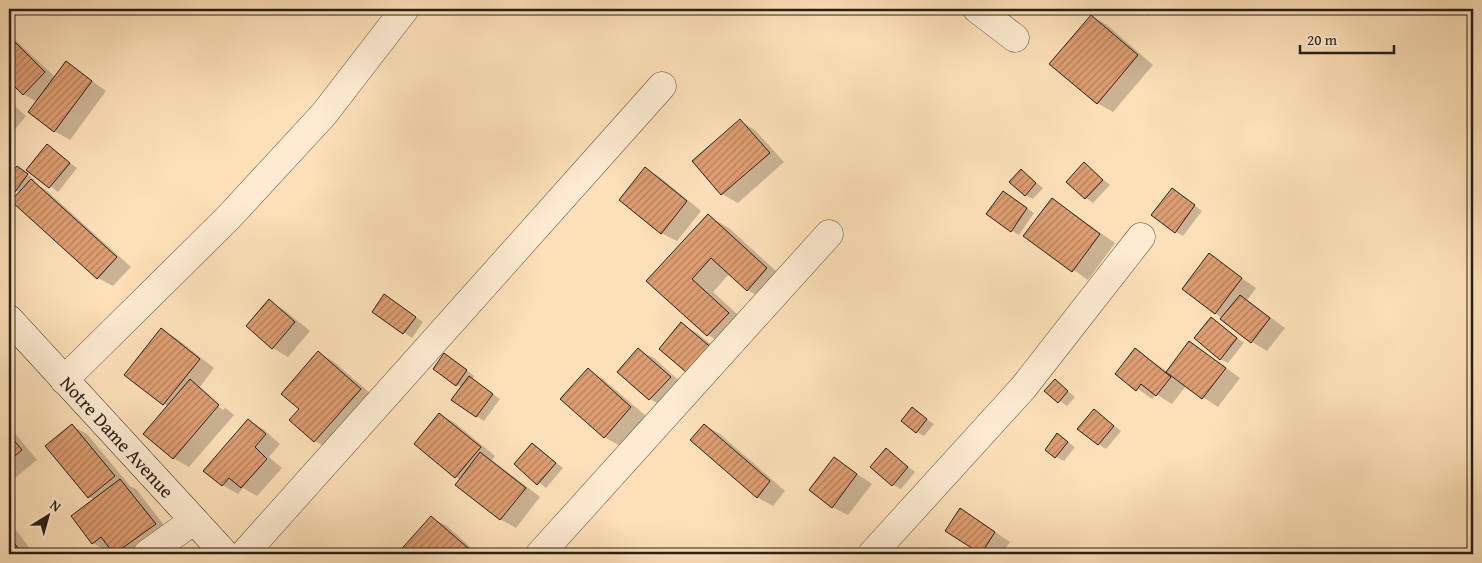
<svg xmlns="http://www.w3.org/2000/svg" width="1482" height="563" font-family="'Gentium Book Plus',serif">
	<defs>
		<pattern id="building-hatch" width="6" height="6" patternUnits="userSpaceOnUse" patternTransform="scale(1.25)"><rect width="6" height="6" fill="#dd9d70"/><path d="M-1 1l2-2M0 6l6-6M5 7l2-2" fill="none" stroke="#b3805b"/></pattern>
	</defs>
	<rect width="100%" height="100%" fill="#fde0b8"/>
	<filter id="stains"><feTurbulence type="fractalNoise" baseFrequency=".004" numOctaves="4"/><feColorMatrix values="0 0 0 0 .2 0 0 0 0 .09 0 0 0 0 .02 0 0 0 .5 -.17"/></filter>
	<radialGradient id="worn" r=".72"><stop offset=".6" stop-color="#630" stop-opacity="0"/><stop offset="1" stop-color="#630" stop-opacity=".3"/></radialGradient>
	<!-- shadow -->
	<path fill="#0003" fill-rule="evenodd" d="M1135,9H1153L1148,16Z
		M1091,16L1107,25L1153,65L1113,112L1097,103Z
		M9,34L55,77L66,63L106,91L70,140L54,131L37,102L23,94L9,80Z
		M9,101L26,116L9,137Z
		M740,121L755,130L784,162L738,203L722,194L694,161Z
		M47,146L77,168L58,192L28,169Z
		M1084,164L1110,185L1093,203L1086,198Z
		M17,167L35,180L33,182L46,190L131,267L113,286L98,278L20,193L9,185V178Z
		M646,169L661,178L701,211L677,241L661,233Z
		M1021,170L1043,188L1033,199L1025,195Z
		M1172,189L1202,211L1183,236L1176,232Z
		M1011,197L1034,213L1019,235L1011,230Z
		M1052,199L1115,243L1088,280L1025,236Z
		M708,216L729,228L787,281L769,302L747,290L730,273L713,292L750,326L729,348L708,335L648,281Z
		M1209,255L1256,288L1247,300L1285,328L1267,351L1252,342L1215,313Z
		M392,300L423,322L412,338L374,312Z
		M269,301L284,310L310,331L288,357L273,348Z
		M1211,319L1244,343L1228,363L1220,359Z
		M682,324L697,333L729,359L708,384Z
		M161,329L176,338L214,368L200,387L234,415L189,467L173,458L168,407L126,374ZM203,390L225,408L223,410L202,392Z
		M1190,342L1240,378L1218,407L1186,386L1172,404L1156,394L1152,399L1117,374L1136,350L1168,372Z
		M638,350L654,358L685,386L665,408L650,399L619,372Z
		M318,353L334,362L376,398L330,450L315,441L290,420L300,409Z
		M452,359L474,376L472,379L500,399L484,421L476,416L462,388L457,385Z
		M588,370L603,379L646,416L620,446L604,437Z
		M1055,381L1075,397L1067,406L1046,391Z
		M912,409L934,424L924,436L917,432Z
		M1094,410L1121,431L1106,449L1098,444Z
		M439,414L455,423L495,456L492,460L540,497L516,528L500,519L460,480L415,444Z
		M248,420L263,429L280,444L269,457L282,468L257,496L243,488L238,494L222,485Z
		M704,425L720,434L785,491L773,506L757,497Z
		M9,426L37,460L9,483Z
		M72,426L87,434L130,486L136,489L170,533L143,554H115L111,549L108,552L93,543L94,500L89,497L47,446Z
		M1058,435L1075,447L1064,461L1056,457Z
		M533,444L563,468L546,488L516,464Z
		M886,450L915,472L901,489L893,485Z
		M835,459L872,484L848,515L832,507Z
		M431,518L447,526L478,554H398Z
		M975,518L1010,542L1002,554H984L947,530Z
		M9,521L34,554H9Z"/>
	<!-- building -->
	<path fill="url(#building-hatch)" stroke="#272017" d="M1091,15L1138,55L1097,104L1049,64Z
		M9,36L45,72L23,95L9,81Z
		M66,61L92,81L54,132L28,112Z
		M740,119L770,153L721,195L692,161Z
		M47,144L70,163L49,188L26,170Z
		M1084,162L1103,180L1085,199L1066,182Z
		M17,166L28,174L15,192L9,186V176Z
		M645,167L687,201L661,234L619,200Z
		M1021,169L1036,183L1025,196L1009,182Z
		M31,179L117,257L97,279L11,201Z
		M1172,188L1195,205L1175,233L1151,215Z
		M1003,191L1027,208L1011,232L986,214Z
		M1052,198L1100,234L1072,272L1023,236Z
		M708,214L767,268L747,291L711,258L692,279L729,313L707,336L646,281Z
		M1209,253L1242,278L1215,314L1182,289Z
		M384,294L416,317L403,334L372,312Z
		M1240,295L1270,318L1251,343L1220,319Z
		M269,299L295,322L272,349L246,326Z
		M1211,317L1237,338L1220,360L1194,338Z
		M681,322L714,350L692,377L659,349Z
		M161,328L200,359L163,405L124,375Z
		M1189,341L1226,368L1202,399L1166,372Z
		M638,348L671,377L649,400L617,372Z
		M1135,348L1171,377L1156,396L1141,384L1136,391L1115,374Z
		M318,351L361,389L314,442L289,420L299,409L281,394Z
		M444,353L467,370L456,386L433,369Z
		M588,368L631,407L604,438L560,399Z
		M469,376L493,394L476,417L451,400Z
		M190,379L219,405L173,459L143,434Z
		M1055,379L1068,391L1058,403L1044,391Z
		M912,407L927,419L916,433L901,421Z
		M1094,409L1114,426L1098,445L1077,429Z
		M439,413L481,447L455,478L414,444Z
		M248,419L266,434L255,447L267,459L241,488L229,478L222,486L203,471Z
		M72,424L115,476L88,498L45,446Z
		M704,424L770,481L757,498L690,440Z
		M1057,433L1068,442L1055,458L1045,450Z
		M9,434L22,450L9,461Z
		M532,443L556,463L537,485L514,464Z
		M886,448L908,467L892,486L870,467Z
		M480,452L526,488L500,520L455,485Z
		M834,457L857,474L832,508L809,490Z
		M120,479L156,524L114,554L101,537L92,544L71,516Z
		M960,508L995,532L981,554L945,531Z
		M431,516L475,554H397Z
		M9,535L20,551L16,554H9Z"/>
	<g fill="none" stroke-linecap="round" stroke-linejoin="round">
		<!-- street casing -->
		<g stroke="#5c503f" stroke-width="29">
			<path id="street" d="M977,9L1015,38
				M64,380L228,218L324,114L405,9
				M147,554L193,521
				M244,554L662,86
				M540,554L829,234
				M872,554L1023,388L1141,237"/>
		</g>
		<!-- secondary casing -->
		<g stroke="#272017" stroke-width="29">
			<g id="secondary">
				<path id="s1" d="M9,319L225,554"/>
			</g>
		</g>
		<!-- street -->
		<use href="#street" stroke="#feebd1" stroke-width="28"/>
		<!-- secondary -->
		<use href="#secondary" stroke="#feebd1" stroke-width="28"/>
	</g>
	<g text-anchor="middle" stroke-width="4" stroke-linejoin="round" paint-order="stroke">
		<!-- street labels -->
		<g font-size="19" fill="#272017" stroke="#feebd1">
			<text dy="7" stroke="none"><textPath href="#s1" startOffset="160">Notre Dame Avenue</textPath></text>
		</g>
	</g>
	<!-- margin -->
	<rect width="1482" height="563" fill="none" stroke="#fde0b8" stroke-width="30"/>
	<rect x="10" y="10" width="1462" height="543" fill="none" stroke="#272017" stroke-width="2.5"/>
	<rect x="15" y="15" width="1452" height="533" fill="none" stroke="#272017"/>
	<!-- north arrow -->
	<g transform="translate(48 516) rotate(37)" stroke="#feebd1" stroke-width="4" paint-order="stroke">
	<path d="M0-4L9 19L0 12L-9 19Z" fill="#272017"/>
	<text y="-8" font-size="14" font-weight="bold" text-anchor="middle" fill="#272017">N</text>
	</g>
	<!-- scale -->
	<path d="M1300 45v8h94v-8" fill="none" stroke="#272017" stroke-width="2.5"/>
	<text x="1307" y="45" font-size="15" fill="#272017" stroke="#feebd1" stroke-width="4" paint-order="stroke">20 m</text>
	<rect width="100%" height="100%" filter="url(#stains)"/>
	<rect width="100%" height="100%" fill="url(#worn)"/>
</svg>
